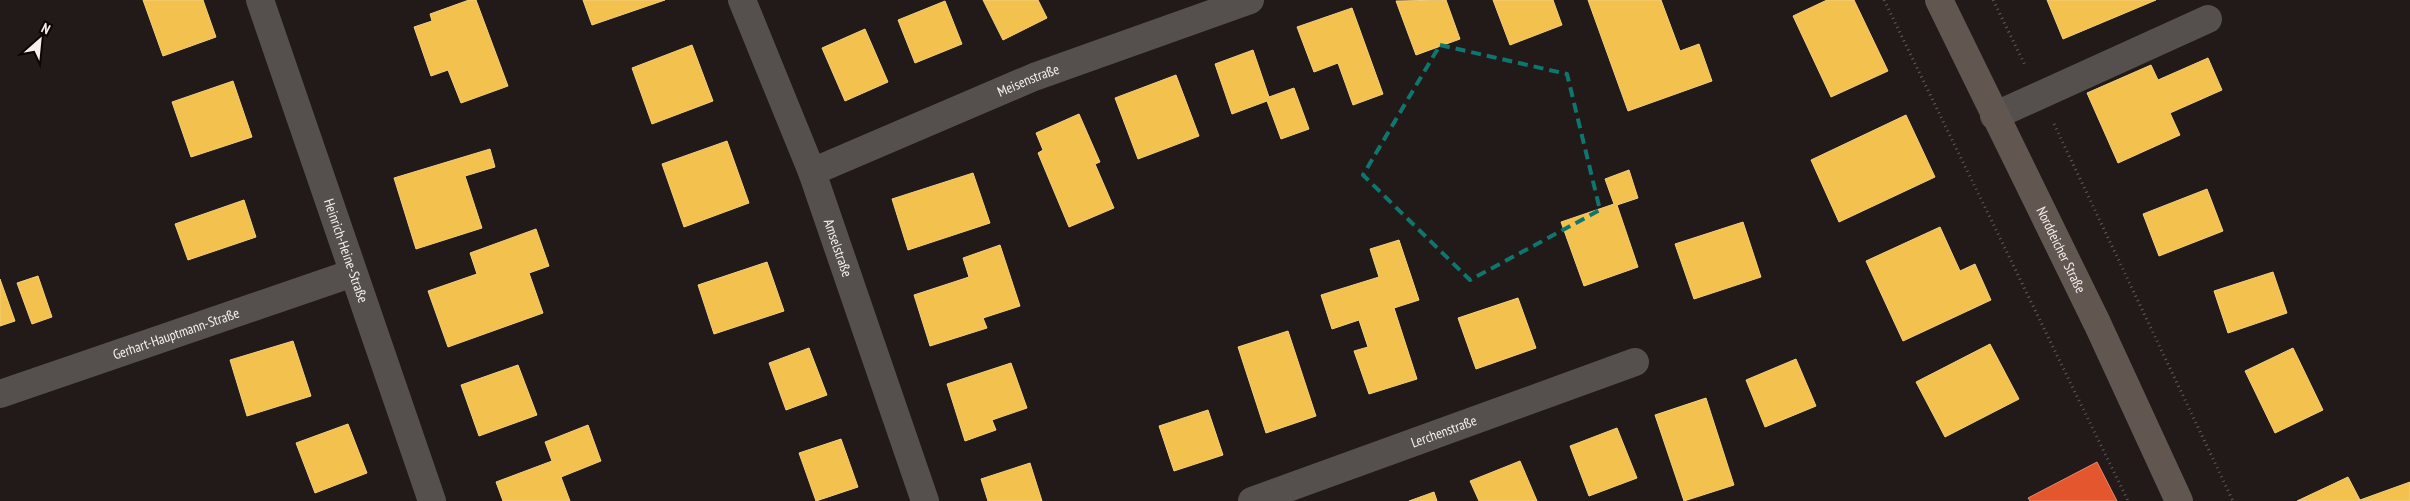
<svg xmlns="http://www.w3.org/2000/svg" width="2410" height="501" font-family="'PT Sans Narrow',sans-serif">
	<rect width="100%" height="100%" fill="#211a18"/>
	<!-- homes -->
	<path fill="#f2c14e" stroke="#f4cf7d" d="M143,0H203L216,37L163,56Z
		M469,0H476L508,86L461,103L448,70L431,76L414,27L432,21L430,14Z
		M583,0H665L592,25Z
		M983,0H1038L1047,18L1003,40Z
		M1446,0L1460,39L1416,55L1396,1Z
		M1493,0H1553L1562,25L1510,45Z
		M1588,0H1661L1680,51L1699,44L1712,81L1628,111Z
		M1827,0H1854L1888,71L1831,97L1793,16Z
		M2047,0H2156L2063,39Z
		M945,1L962,44L915,63L898,20Z
		M1352,8L1383,94L1353,105L1338,63L1314,72L1297,27Z
		M865,29L888,82L845,101L822,48Z
		M692,45L713,101L652,124L632,68Z
		M1253,50L1269,97L1294,88L1309,129L1281,139L1267,101L1232,114L1215,64Z
		M2208,58L2222,90L2170,113L2180,135L2118,163L2087,93L2151,65L2158,80Z
		M1176,75L1199,136L1138,159L1115,98Z
		M233,81L252,137L191,157L172,102Z
		M1079,114L1100,162L1095,164L1114,208L1069,227L1038,153L1043,150L1036,133Z
		M1906,115L1935,177L1839,222L1811,160Z
		M727,141L749,203L684,227L662,164Z
		M490,149L495,167L465,176L482,228L416,249L394,178Z
		M1629,170L1638,198L1617,205L1638,267L1584,286L1561,222L1614,204L1605,179Z
		M973,173L990,223L908,250L892,199Z
		M2207,189L2223,231L2159,256L2143,214Z
		M244,200L256,237L188,260L175,224Z
		M1743,222L1761,277L1694,299L1675,244Z
		M1940,227L1960,271L1975,264L1991,300L1903,341L1866,261Z
		M536,229L549,266L529,273L543,313L448,347L428,291L477,274L470,253Z
		M1399,240L1419,300L1394,308L1417,379L1369,394L1354,351L1368,347L1359,320L1332,329L1321,295L1379,277L1370,249Z
		M1000,245L1020,306L983,318L987,328L930,346L914,295L969,277L963,258Z
		M767,262L784,311L714,334L698,285Z
		M2273,272L2287,313L2228,333L2214,291Z
		M38,276L52,317L32,324L17,283Z
		M0,279L15,321L0,326Z
		M1518,298L1536,348L1476,369L1458,318Z
		M1288,331L1316,416L1266,433L1238,347Z
		M293,341L311,396L247,416L230,360Z
		M1990,344L2019,399L1945,437L1916,382Z
		M809,348L827,395L786,410L769,363Z
		M2293,348L2323,410L2275,433L2245,371Z
		M1796,359L1816,406L1765,427L1746,380Z
		M1011,363L1027,408L992,420L996,430L965,441L947,384Z
		M518,365L537,415L479,436L461,385Z
		M1706,398L1734,485L1684,501L1655,415Z
		M1208,410L1223,455L1174,471L1159,426Z
		M348,424L367,473L315,493L296,443Z
		M588,425L601,461L561,477L570,501H503L496,482L552,461L545,442Z
		M1617,428L1637,478L1589,496L1570,446Z
		M841,439L858,487L816,501L799,453Z
		M1520,461L1537,501H1479L1470,481Z
		M1030,463L1042,501H988L981,479Z
		M2348,477L2360,500L2410,482V501H2297Z
		M1434,492L1437,501H1409Z"/>
	<!-- shops -->
	<path fill="#e4572e" stroke="#ea8567" d="M2097,462L2117,501H2030L2028,498Z"/>
	<g fill="none" stroke-linecap="round" stroke-linejoin="round">
		<!-- path -->
		<path stroke="#5f5b59" stroke-width="3" stroke-dasharray="1 4" stroke-linecap="butt" d="M1884,0L2128,501
			M1993,0L2026,67
			M2054,124L2233,501"/>
		<!-- minor -->
		<g stroke="#55504d" stroke-width="28">
			<path id="s1" d="M260,0L432,501"/>
			<path id="s2" d="M742,0L812,172L925,501"/>
			<path d="M1994,116L2208,19"/>
			<path id="s3" d="M812,172L1034,77L1250,0"/>
			<path id="s4" d="M0,394L353,273"/>
			<path id="s5" d="M1252,501L1635,362"/>
		</g>
		<!-- major -->
		<path stroke="#615650" stroke-width="28" id="s6" d="M1939,0L2097,323L2179,501"/>
	</g>
	<!-- marked area -->
	<path fill="none" stroke="#0f766e" stroke-width="4" stroke-dasharray="10 6" stroke-linejoin="round" d="M1440,45L1567,74L1600,210L1470,280L1363,175Z"/>
	<g text-anchor="middle" stroke-width="5" stroke-linejoin="round" paint-order="stroke">
		<!-- street labels -->
		<g font-size="14" fill="#f7efeb" stroke="#0a0604">
			<text dy="5" stroke="none"><textPath href="#s3" startOffset="235">Meisenstraße</textPath></text>
			<text dy="5" stroke="none"><textPath href="#s2" startOffset="266">Amselstraße</textPath></text>
			<text dy="5" stroke="none"><textPath href="#s6" startOffset="278">Norddeicher Straße</textPath></text>
			<text dy="5" stroke="none"><textPath href="#s1" startOffset="265">Heinrich-Heine-Straße</textPath></text>
			<text dy="5" stroke="none"><textPath href="#s4" startOffset="186">Gerhart-Hauptmann-Straße</textPath></text>
			<text dy="5" stroke="none"><textPath href="#s5" startOffset="204">Lerchenstraße</textPath></text>
		</g>
	</g>
	<!-- north arrow -->
	<g transform="translate(40 40) rotate(27)" stroke="#0a0604" stroke-width="4" paint-order="stroke">
	<path d="M0-4L9 19L0 12L-9 19Z" fill="#f7efeb"/>
	<text y="-8" font-size="14" font-weight="bold" text-anchor="middle" fill="#f7efeb">N</text>
	</g>
</svg>
